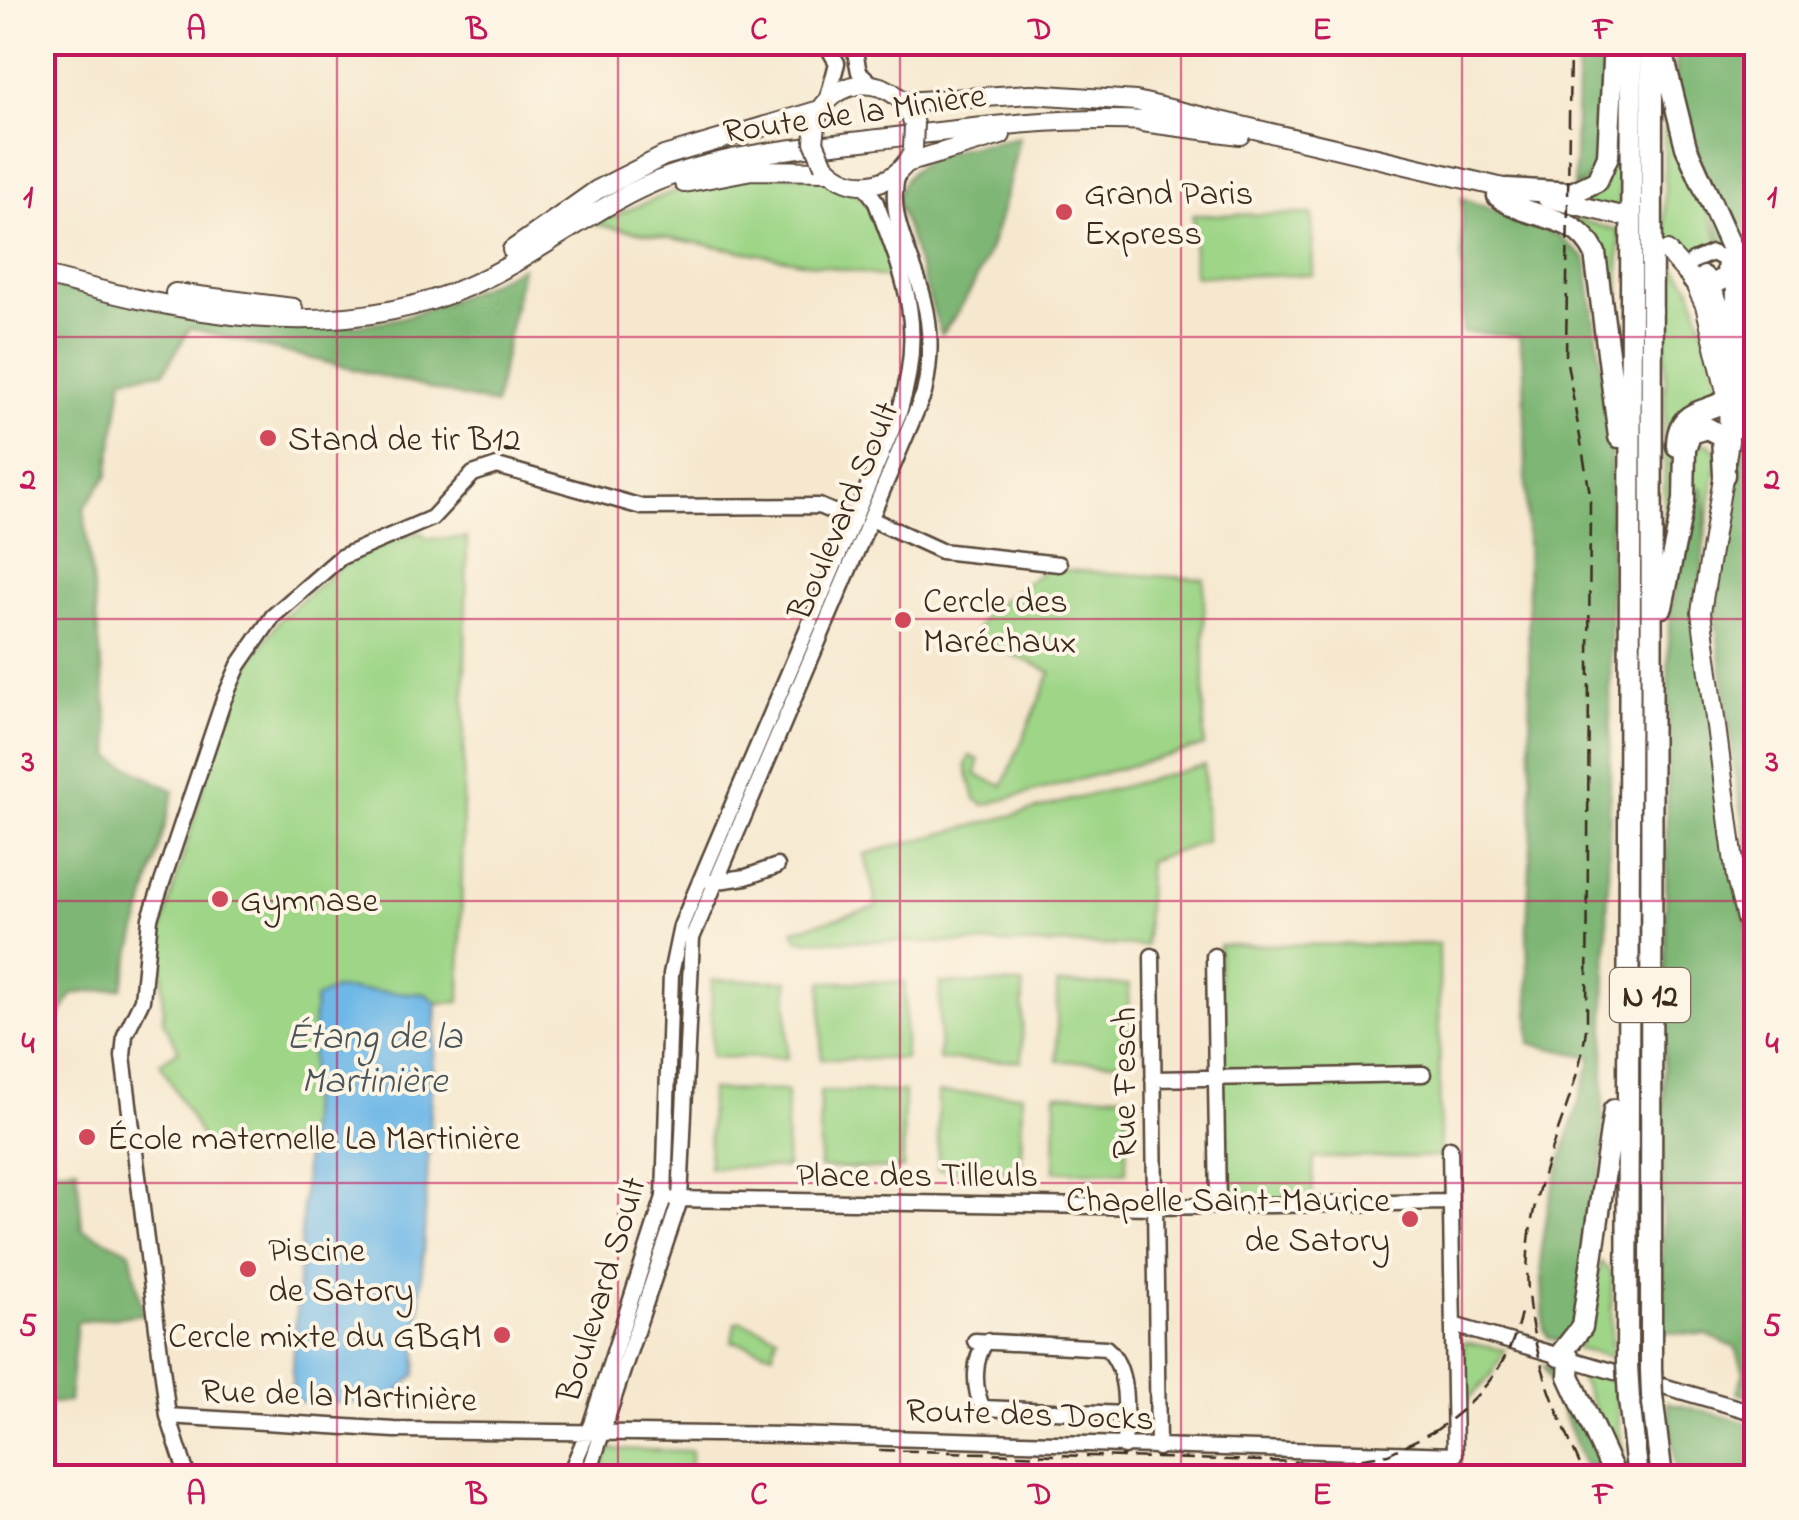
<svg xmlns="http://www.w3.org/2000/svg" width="1799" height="1520" font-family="'Indie Flower',sans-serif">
	<rect width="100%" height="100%" fill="#fcf5e5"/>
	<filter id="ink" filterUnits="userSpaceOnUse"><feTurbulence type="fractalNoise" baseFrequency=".01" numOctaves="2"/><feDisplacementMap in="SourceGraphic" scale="20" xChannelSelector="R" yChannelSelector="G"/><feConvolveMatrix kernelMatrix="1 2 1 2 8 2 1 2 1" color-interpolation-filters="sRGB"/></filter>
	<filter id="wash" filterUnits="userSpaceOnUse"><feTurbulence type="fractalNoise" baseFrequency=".0048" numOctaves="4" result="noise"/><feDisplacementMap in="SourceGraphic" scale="40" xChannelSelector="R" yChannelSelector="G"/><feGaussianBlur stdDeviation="2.25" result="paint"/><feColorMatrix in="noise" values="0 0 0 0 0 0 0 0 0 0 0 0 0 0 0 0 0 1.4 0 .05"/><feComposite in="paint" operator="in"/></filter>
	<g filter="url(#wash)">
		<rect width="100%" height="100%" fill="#f6e8cf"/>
		<!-- green -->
		<path fill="#9ed587" stroke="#6c8052" stroke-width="2.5" d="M1620,86L1619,213L1573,202Z
			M1664,97L1724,253L1695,256L1665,235Z
			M757,174C794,174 850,174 872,211C883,230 887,258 894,279L594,224L672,192Z
			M1312,214L1313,275L1194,276L1193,215Z
			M1573,218L1619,231L1620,352H1613L1601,264Z
			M1666,257L1690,285L1725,400L1670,442L1674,519L1664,570Z
			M1709,443L1718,455L1704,544L1691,488L1695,445Z
			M420,532L427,539L467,538L460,1002L437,1003L426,994L335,989L315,999L307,1142L208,1149L160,1063L179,1050L163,1021L162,929L218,735L245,670L280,619L337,569L378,546Z
			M1046,569L1204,579V746L984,805L975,799L966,765L970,756L979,760L976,775L1003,786L1051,672L973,637L985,613Z
			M1204,765L1206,842L1148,861L1146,946L799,940L793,930L877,907L865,854Z
			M1439,944L1440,1157L1314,1158L1312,1200L1223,1201L1219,945Z
			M712,980L788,981L787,1058L711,1057Z
			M822,982H905V1059H821Z
			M940,983L1023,984L1022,1061L939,1060Z
			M1057,984L1129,985L1128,1062L1057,1061Z
			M710,1090L787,1091L786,1168L709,1167Z
			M820,1091L904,1092L903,1169L820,1168Z
			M938,1093L1022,1094L1021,1171L938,1170Z
			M1056,1094L1127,1095L1126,1172L1055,1171Z
			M1601,1262L1612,1274L1611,1357L1577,1349Z
			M740,1321L777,1335L773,1353L732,1341L735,1323Z
			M1464,1342L1505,1350L1490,1377L1463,1405Z
			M1584,1372L1614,1380L1625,1477L1580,1377Z
			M609,1449L692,1451L689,1477H598Z"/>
		<!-- forest -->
		<path fill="#7eb674" stroke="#5c7049" stroke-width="2.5" d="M1578,43H1605L1598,170L1574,188Z
			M1676,43H1756V887L1735,774L1715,613L1748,398L1742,334L1707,179L1676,94Z
			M1019,137C1004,208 989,277 941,334L897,200C907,147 975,147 1019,137Z
			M1462,198L1558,235L1586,259L1611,433L1610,786L1602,1163L1573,1331L1563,1342L1549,1338L1544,1330L1541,1249L1547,1209L1592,1057L1530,1044L1527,929L1532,824L1524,367L1519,336L1462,332Z
			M522,267L495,405L190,328L164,372L123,377L108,475L84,508L112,758L174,791L122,988L72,994L43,1049L42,279C149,311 300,347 410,315C449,303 485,285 522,267Z
			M1691,488H1703L1706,515L1699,619L1742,908L1756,948V1399L1737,1393L1744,1372L1736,1348L1707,1335L1661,1332L1669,619Z
			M43,1089L54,1169L77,1167L82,1229L130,1251L143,1314L77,1322L69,1402L43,1403Z
			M1543,1365L1560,1373L1607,1477H1598L1595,1467H1585Z
			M1667,1402L1756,1425V1477H1677Z"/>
		<!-- water -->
		<path fill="#6eb8e7" stroke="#547182" stroke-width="2.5" d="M335,989L426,994L437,1003L416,1375L403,1386L392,1404L291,1401L315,999Z"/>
	</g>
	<g filter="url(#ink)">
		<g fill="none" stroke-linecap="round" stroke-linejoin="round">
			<!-- minor casing -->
			<g stroke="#574639" stroke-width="19">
				<path id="minor" d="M825,42L837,63L827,101
					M853,42L859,72L872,84
					M1693,261L1712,253L1729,261
					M871,519L941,551L1059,564
					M854,521L819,506L642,507L497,466L473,474L432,518L341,557L273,616L239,665L224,699L150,918L142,1000L125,1035L123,1056L168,1416L395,1430L789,1435L1455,1455L1450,1148
					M711,882L746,877L777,866
					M1152,956L1158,1448
					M1214,956L1218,1206
					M1153,1079L1423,1074
					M674,1199L1154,1207L1450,1202
					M1453,1325L1756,1413
					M975,1341L1106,1348C1131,1370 1125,1417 1124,1447
					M987,1341C973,1357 973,1389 983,1408L1125,1414
					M168,1416L188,1478
					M568,1478L591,1424L664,1197L671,974L681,926L899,413C926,327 906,281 875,200L864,185
					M587,1478L680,1200L692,938L924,393C931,362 932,331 924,300C914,257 885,217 898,173"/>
			</g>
			<!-- major casing -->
			<g stroke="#574639" stroke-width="22">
				<path id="major" d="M904,102L1031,94L1136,101L1516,191
					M817,117C835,78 883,73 908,108
					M1142,122L1240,135
					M906,163L1001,135
					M824,165C851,195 893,189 912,154
					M684,183L752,170L830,171
					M1547,198L1618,215
					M512,250L597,190L664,156L820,110
					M1667,251L1693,280L1705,305L1728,400L1729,441L1701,612L1736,878L1746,919L1756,939
					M42,275C182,313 334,347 471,285C541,254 598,202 670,176C734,153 803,148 870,140C964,129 1055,116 1149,121
					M1704,276C1728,310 1744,387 1740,428
					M175,293L293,308"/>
			</g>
			<!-- highway casing -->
			<g stroke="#574639" stroke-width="25">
				<path id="highway" d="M1662,51L1686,147L1736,258L1739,384
					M1507,189L1572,193L1597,181L1608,156L1614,42
					M1498,196C1530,222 1573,210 1595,253L1619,437
					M1693,280L1711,285L1727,277L1728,257
					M1677,446C1677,409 1703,414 1728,400
					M1662,607L1684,500L1685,449L1691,433L1707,428L1722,436L1724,475
					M1559,1356L1582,1327L1614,1110
					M1570,1359L1569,1376L1616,1478
					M1627,1364L1632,42
					M1651,1370L1652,42
					M1652,1395L1662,1478
					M1629,1399L1638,1478"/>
			</g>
			<!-- minor -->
			<use href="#minor" stroke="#fff" stroke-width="14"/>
			<!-- major -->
			<use href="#major" stroke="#fff" stroke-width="18"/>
			<!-- highway -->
			<use href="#highway" stroke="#fff" stroke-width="20"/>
			<!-- rail -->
			<path stroke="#3b2a1e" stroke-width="2.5" stroke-dasharray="15 8" stroke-linecap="butt" d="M1570,42L1566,357L1590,494L1587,1020C1582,1075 1559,1123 1543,1175C1507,1291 1538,1372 1586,1478
				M1432,1433C1477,1402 1513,1363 1522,1307
				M879,1450L1333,1463L1388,1454L1442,1427"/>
			<!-- major-bridge casing -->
			<g stroke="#574639" stroke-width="22" stroke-linecap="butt">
				<path id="major-bridge" d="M908,109L914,124L913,148
					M817,117L814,142L824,165"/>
			</g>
			<!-- highway-bridge casing -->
			<g stroke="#574639" stroke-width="25" stroke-linecap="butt">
				<path id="highway-bridge" d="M1627,1364L1629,1399
					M1651,1370L1652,1395"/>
			</g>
			<!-- major-bridge -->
			<use href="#major-bridge" stroke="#fff" stroke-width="18"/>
			<!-- highway-bridge -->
			<use href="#highway-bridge" stroke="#fff" stroke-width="20"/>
		</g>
	</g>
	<!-- grid -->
	<path fill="none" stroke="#c2185b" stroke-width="2.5" stroke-opacity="0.55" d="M337,42V1478M618,42V1478M900,42V1478M1181,42V1478M1462,42V1478M42,337H1756M42,619H1756M42,901H1756M42,1183H1756"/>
	<!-- markers -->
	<g fill="#d1495b" stroke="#fcf5e5" stroke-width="4">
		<circle cx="1064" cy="212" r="10"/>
		<circle cx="268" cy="438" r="10"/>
		<circle cx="903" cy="620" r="10"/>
		<circle cx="220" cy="899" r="10"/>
		<circle cx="87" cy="1137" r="10"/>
		<circle cx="1410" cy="1219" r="10"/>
		<circle cx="248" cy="1269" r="10"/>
		<circle cx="502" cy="1335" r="10"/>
	</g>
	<g text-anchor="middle" stroke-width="8" stroke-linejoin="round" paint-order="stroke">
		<!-- shield labels -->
		<rect fill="#fcf5e5" stroke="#75675a" stroke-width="2.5" x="1610" y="968" width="80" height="54" rx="8"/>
		<g font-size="32" font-weight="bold" fill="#3b2a1e">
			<text x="1650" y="1006">N 12</text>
		</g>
		<!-- street labels -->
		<g font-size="35" fill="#3b2a1e" stroke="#fcf5e5">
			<text transform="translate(854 112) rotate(-8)" y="12">Route de la Minière</text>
			<text transform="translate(842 510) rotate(-67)" y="12">Boulevard Soult</text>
			<text transform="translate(1123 1083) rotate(-90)" y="12">Rue Fesch</text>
			<text x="917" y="1186">Place des Tilleuls</text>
			<text transform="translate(600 1289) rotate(-73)" y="12">Boulevard Soult</text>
			<text transform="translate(339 1394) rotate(2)" y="12">Rue de la Martinière</text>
			<text transform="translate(1030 1413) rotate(2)" y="12">Route des Docks</text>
		</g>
		<!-- poi labels -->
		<g font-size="35" fill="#3b2a1e" stroke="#fcf5e5" text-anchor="start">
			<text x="1084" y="204">Grand Paris<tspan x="1084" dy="40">Express</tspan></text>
			<text x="288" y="450">Stand de tir B12</text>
			<text x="923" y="612">Cercle des<tspan x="923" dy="40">Maréchaux</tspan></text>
			<text x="240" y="911">Gymnase</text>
			<text x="107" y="1149">École maternelle La Martinière</text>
			<text x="1390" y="1211" text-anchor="end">Chapelle Saint-Maurice<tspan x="1390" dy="40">de Satory</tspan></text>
			<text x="268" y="1261">Piscine<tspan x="268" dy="40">de Satory</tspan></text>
			<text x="482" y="1347" text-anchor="end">Cercle mixte du GBGM</text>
		</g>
		<!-- water labels -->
		<g font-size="38" font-style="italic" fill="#4a555a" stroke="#fcf5e5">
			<text x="374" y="1048">Étang de la<tspan x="374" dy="44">Martinière</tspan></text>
		</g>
	</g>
	<!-- margin -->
	<rect width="1799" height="1520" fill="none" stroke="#fcf5e5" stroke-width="110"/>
	<rect x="55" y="55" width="1689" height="1410" fill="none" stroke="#c2185b" stroke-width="4"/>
	<g font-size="32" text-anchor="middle" font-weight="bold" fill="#c2185b">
		<text x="196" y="39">A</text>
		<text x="477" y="39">B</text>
		<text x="759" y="39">C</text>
		<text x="1040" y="39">D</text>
		<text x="1322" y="39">E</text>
		<text x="1603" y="39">F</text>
		<text x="28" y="207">1</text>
		<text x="1772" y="207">1</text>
		<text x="28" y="489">2</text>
		<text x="1772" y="489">2</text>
		<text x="28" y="771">3</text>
		<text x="1772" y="771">3</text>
		<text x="28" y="1053">4</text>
		<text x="1772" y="1053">4</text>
		<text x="28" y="1335">5</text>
		<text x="1772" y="1335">5</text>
		<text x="196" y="1504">A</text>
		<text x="477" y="1504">B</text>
		<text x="759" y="1504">C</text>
		<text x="1040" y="1504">D</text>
		<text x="1322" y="1504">E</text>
		<text x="1603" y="1504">F</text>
	</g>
</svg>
